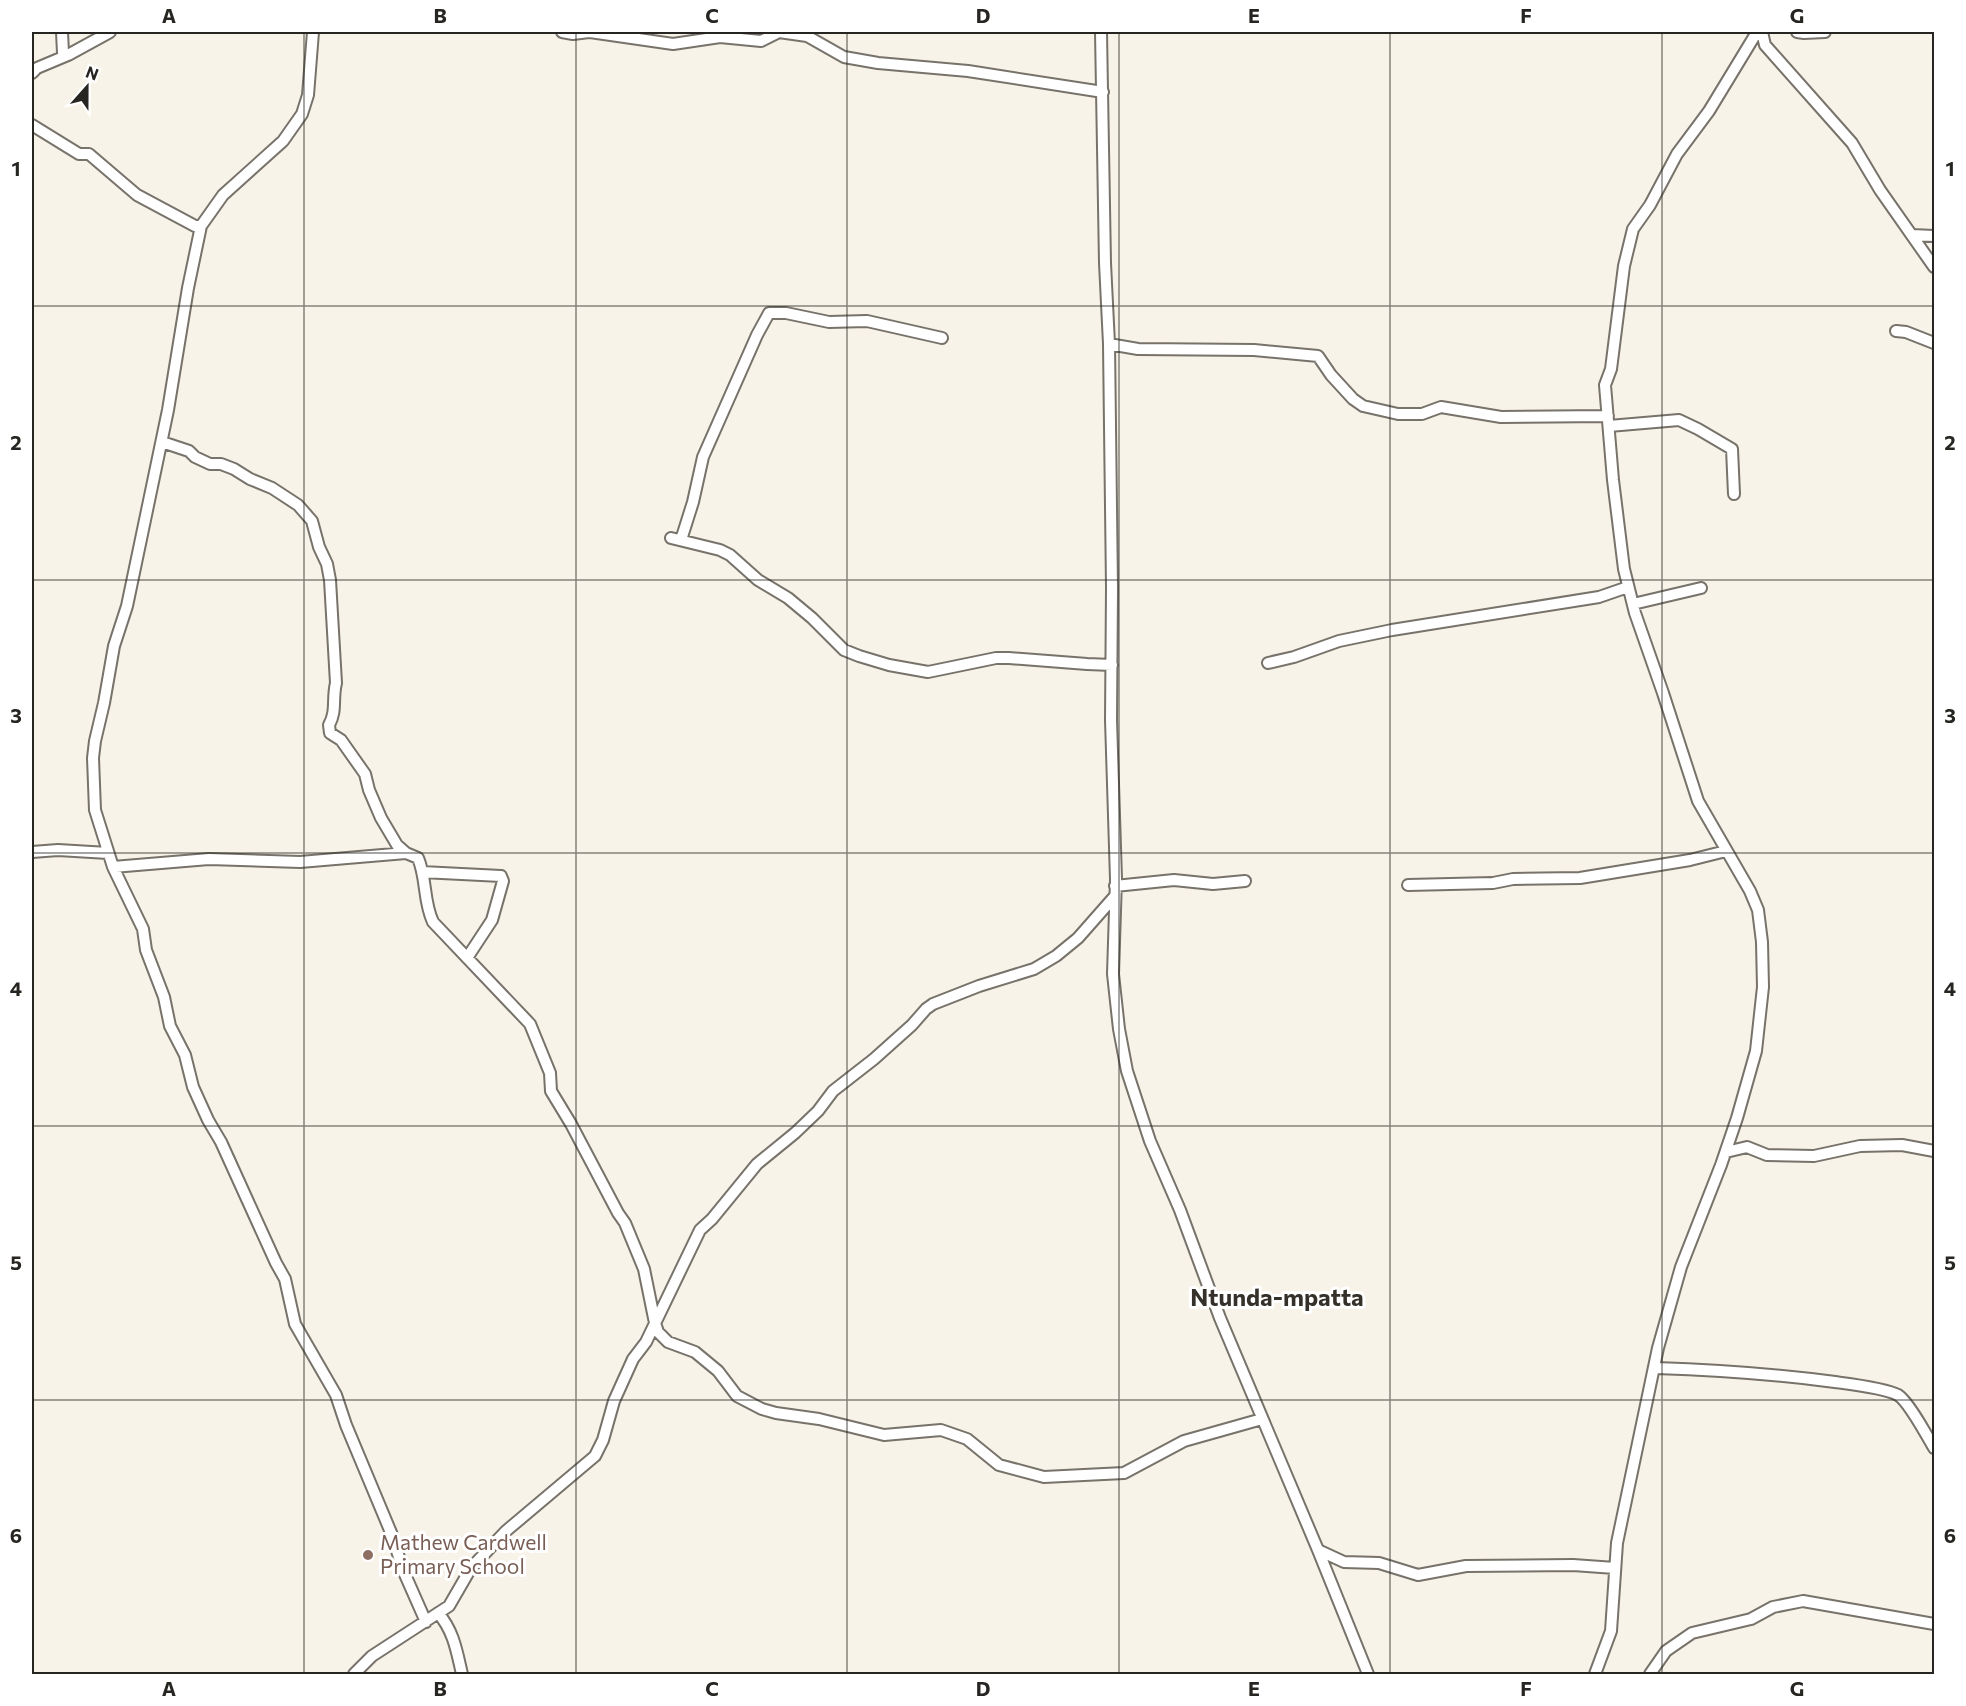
<svg xmlns="http://www.w3.org/2000/svg" width="1966" height="1706" font-family="Commissioner,sans-serif">
	<rect width="100%" height="100%" fill="#f8f3e9"/>
	<g fill="none" stroke-linecap="round" stroke-linejoin="round">
		<!-- minor casing -->
		<g stroke="#77726a" stroke-width="14">
			<path id="minor" d="M62,32L63,53L68,55
				M313,32L308,95L302,114L283,141L223,195L201,226L188,288L168,410L127,606L114,646L104,703L95,741L93,758L95,810L113,867L143,929L146,950L164,997L170,1026L185,1055L193,1087L208,1120L221,1142L276,1263L285,1279L295,1324L336,1395L346,1425L392,1535L403,1570L426,1622
				M562,32L573,34L589,32
				M590,32L673,44L720,37L761,41L779,32L807,36L844,57L878,63L968,71L1103,92
				M1101,32L1105,263L1109,344L1112,588L1111,720L1116,879L1113,974L1119,1029L1127,1071L1150,1141L1180,1210L1220,1318L1318,1550L1368,1674
				M1762,32L1765,45L1852,143L1880,190L1934,267
				M1797,32L1804,33L1825,32
				M32,73L37,68L68,55L110,32
				M32,125L79,154H89L137,195L195,226H201
				M1912,235L1934,236
				M1896,331L1906,332L1934,343
				M1109,344L1138,349L1254,350L1318,356L1331,375L1353,399L1363,406L1398,414H1422L1441,407L1501,417L1608,416
				M1609,426L1679,420L1698,429L1732,449L1734,494
				M162,442L189,451L195,457L210,464H221L234,469L250,479L272,488L298,505L312,521L319,547L327,564L330,580L336,683C332,699 337,711 329,725L330,733L341,740L365,774L369,790L381,818L397,845L406,853L418,858C427,879 423,901 433,922L530,1024L550,1073L551,1091L571,1124L618,1213L625,1223L644,1269L655,1323L658,1332L668,1342L695,1352L718,1371L737,1396L762,1409L776,1413L819,1419L884,1435L941,1430L967,1439L999,1465L1044,1477L1124,1473L1184,1441L1262,1419
				M671,538L720,550L730,555L758,580L788,598L812,618L844,650L859,656L889,665L928,672L996,658H1009L1087,664L1112,665
				M681,540L693,502L703,457L757,335L769,313H786L829,322L867,321L942,338
				M1633,604L1701,588
				M1268,663L1294,657L1339,641L1392,630L1599,597L1628,587
				M32,852L58,850L108,853
				M113,867L209,859L300,862L406,853
				M422,872L501,876L503,881L492,920L467,958
				M1408,885L1493,883L1513,879L1580,878L1690,860L1726,851
				M1115,886L1174,880L1213,884L1245,881
				M1726,1152L1747,1147L1767,1155L1814,1156L1860,1146L1902,1145L1934,1151
				M1656,1368C1716,1370 1775,1374 1835,1382C1850,1384 1885,1388 1898,1395C1909,1402 1927,1436 1934,1448
				M1318,1550L1344,1562L1379,1563L1418,1575L1466,1566L1573,1565L1615,1568
				M438,1613C454,1631 457,1653 462,1674
				M354,1674L372,1656L449,1606L471,1568L506,1531L595,1456L603,1440L614,1401L633,1359L646,1342L700,1230L712,1219L757,1164L795,1133L818,1111L833,1091L874,1059L912,1025L926,1009L933,1004L979,986L1034,969L1056,956L1078,938L1115,896
				M1595,1674L1611,1631L1617,1543L1658,1348L1681,1267L1721,1165L1737,1118L1756,1051L1763,987L1762,942L1758,910L1750,891L1698,801L1663,693L1635,613L1624,569L1613,480L1605,385L1611,369L1624,266L1633,229L1650,205L1677,154L1709,111L1757,32
				M1650,1674L1666,1651L1692,1633L1751,1619L1773,1607L1803,1601L1934,1624"/>
		</g>
		<!-- minor -->
		<use href="#minor" stroke="#fff" stroke-width="10"/>
	</g>
	<!-- grid -->
	<path fill="none" stroke="#272521" stroke-width="1.5" stroke-opacity="0.55" d="M304,32V1674M576,32V1674M847,32V1674M1119,32V1674M1390,32V1674M1662,32V1674M32,306H1934M32,580H1934M32,853H1934M32,1126H1934M32,1400H1934"/>
	<!-- markers -->
	<circle fill="#8d6e63" stroke="#fff" stroke-width="2" cx="368" cy="1555" r="6"/>
	<g text-anchor="middle" stroke-width="6" stroke-linejoin="round" paint-order="stroke">
		<!-- education labels -->
		<g font-size="21" fill="#785e54" stroke="#fff" text-anchor="start">
			<text x="380" y="1550">Mathew Cardwell<tspan x="380" dy="24">Primary School</tspan></text>
		</g>
		<!-- quarter labels -->
		<g font-size="24" font-weight="bold" fill="#35312a" stroke="#fff">
			<text x="1277" y="1306">Ntunda-mpatta</text>
		</g>
	</g>
	<!-- border -->
	<rect width="1966" height="1706" fill="none" stroke="#ffffff" stroke-width="66"/>
	<!-- north arrow -->
	<g transform="translate(87 87) rotate(21)" stroke="#ffffff" stroke-width="4.5" paint-order="stroke">
	<path d="M0-4.5L10 22L0 15L-10 22Z" fill="#272521"/>
	<text y="-9" font-size="16" font-weight="bold" text-anchor="middle" fill="#272521">N</text>
	</g>
	<rect x="33" y="33" width="1900" height="1640" fill="none" stroke="#272521" stroke-width="2"/>
	<g font-size="20" text-anchor="middle" font-weight="bold" fill="#272521">
		<text x="169" y="23">A</text>
		<text x="440" y="23">B</text>
		<text x="712" y="23">C</text>
		<text x="983" y="23">D</text>
		<text x="1254" y="23">E</text>
		<text x="1526" y="23">F</text>
		<text x="1797" y="23">G</text>
		<text x="16" y="176">1</text>
		<text x="1950" y="176">1</text>
		<text x="16" y="450">2</text>
		<text x="1950" y="450">2</text>
		<text x="16" y="723">3</text>
		<text x="1950" y="723">3</text>
		<text x="16" y="996">4</text>
		<text x="1950" y="996">4</text>
		<text x="16" y="1270">5</text>
		<text x="1950" y="1270">5</text>
		<text x="16" y="1543">6</text>
		<text x="1950" y="1543">6</text>
		<text x="169" y="1696">A</text>
		<text x="440" y="1696">B</text>
		<text x="712" y="1696">C</text>
		<text x="983" y="1696">D</text>
		<text x="1254" y="1696">E</text>
		<text x="1526" y="1696">F</text>
		<text x="1797" y="1696">G</text>
	</g>
</svg>
